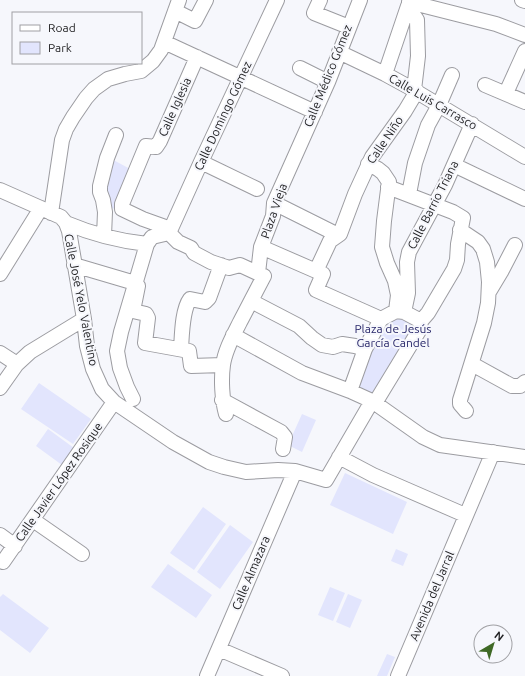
<svg xmlns="http://www.w3.org/2000/svg" width="525" height="676" font-family="Ubuntu,sans-serif">
	<rect width="100%" height="100%" fill="#f6f7fc"/>
	<!-- green -->
	<path fill="#e2e5fd" d="M106,156L132,170L118,209L103,207Z
		M396,311L421,321L375,403L350,391L365,349Z
		M39,383L91,419L73,444L21,409Z
		M302,414L316,420L302,452L288,445Z
		M48,429L74,448L62,465L36,446Z
		M345,473L407,502L393,534L330,505Z
		M203,507L226,524L194,570L170,553Z
		M230,525L253,542L220,589L197,572Z
		M396,549L408,554L403,566L391,561Z
		M168,564L212,595L196,618L151,587Z
		M330,587L345,593L333,621L318,615Z
		M3,594L49,628L30,653L0,630V597Z
		M348,594L362,600L350,628L336,622Z
		M387,654L395,657L387,676H377Z"/>
	<g fill="none" stroke-linecap="round" stroke-linejoin="round">
		<!-- minor casing -->
		<g stroke="#9c9ca1" stroke-width="16">
			<path id="minor" d="M320,0L314,13L349,27
				M522,0L525,1
				M409,2L496,24L525,35
				M175,11L195,21L206,0
				M406,13L415,17L417,20L418,56L414,90
				M164,42L315,112
				M339,52L385,74L407,86L525,157
				M300,68L328,82
				M385,74L408,6
				M485,85L525,102
				M506,93L525,51
				M201,162L257,189
				M368,164L378,169L383,173L389,182L384,221L382,247L387,263L395,281L398,295L396,311
				M454,165L525,199
				M388,187L453,212L463,218L458,244L457,260L454,269L428,313L421,321
				M0,190L61,217L66,223L69,231L84,319L87,346L93,369L102,389L114,402L173,442L209,462L224,467L246,472L278,470L295,471L326,480L372,401
				M409,194L415,163L428,125L439,105L452,75
				M274,203L338,235
				M51,213L62,140L66,129L73,117L86,98L94,89L108,79L125,74L141,71L153,61L161,50L179,0
				M66,223C92,234 119,241 147,244
				M171,229L143,219L122,209V204L146,146L156,147L160,141L197,57
				M460,230L478,242L483,249L487,262L489,282L488,303L484,323L460,400V404L466,411
				M169,233L178,242L191,248L194,253L211,262L229,268L240,265L264,276C256,291 248,307 240,322C233,336 225,350 223,365C221,379 222,400 226,414
				M169,233L201,162L277,0
				M104,236L105,212L103,200L100,192V186L107,158L116,135
				M261,247L323,274L316,290L381,319
				M74,265L135,283L138,286L133,311L146,314L148,318L145,343L189,351L191,366L223,365
				M316,271L330,241L340,234L355,194L372,157L405,111L417,91
				M258,273L261,247L273,216L274,203L328,82L360,0
				M0,274L41,208
				M489,292L501,272L515,245
				M251,301L299,326L312,338L322,345L333,347L342,344L355,346L365,349
				M404,312L408,293L407,262L409,252L445,185L472,124
				M233,335L302,373L350,391L372,401L423,437L440,445L525,457
				M181,349C182,335 182,310 190,299L205,302L209,298L221,265
				M0,353L17,364
				M472,364L512,386H520L525,382
				M0,388L17,364L30,352L84,319
				M350,391L365,349L381,319L396,311L404,312L421,321L420,329L375,403
				M133,399L127,387L120,368L117,351L121,332L147,244L152,237L169,233
				M222,400L281,432L285,437L283,449
				M339,457L373,475L465,515
				M33,520L82,554
				M0,535L15,546
				M3,562L114,402
				M219,649L282,676
				M207,676L295,471
				M398,676L493,452"/>
		</g>
		<!-- minor -->
		<use href="#minor" stroke="#fff" stroke-width="14"/>
	</g>
	<g text-anchor="middle" stroke-width="4" stroke-linejoin="round" paint-order="stroke">
		<!-- street labels -->
		<g font-size="12" fill="#1e1e20" stroke="#f6f7fc">
			<text transform="translate(328 76) rotate(-68)" y="4">Calle Médico Gómez</text>
			<text transform="translate(433 102) rotate(30)" y="4">Calle Luis Carrasco</text>
			<text transform="translate(175 107) rotate(-66)" y="4">Calle Iglesia</text>
			<text transform="translate(223 116) rotate(-65)" y="4">Calle Domingo Gómez</text>
			<text transform="translate(385 140) rotate(-56)" y="4">Calle Niño</text>
			<text transform="translate(433 205) rotate(-63)" y="4">Calle Barrio Triana</text>
			<text transform="translate(274 211) rotate(-71)" y="4">Plaza Vieja</text>
			<text transform="translate(81 300) rotate(79)" y="4">Calle José Yelo Valentino</text>
			<text transform="translate(59 482) rotate(-55)" y="4">Calle Javier López Rosique</text>
			<text transform="translate(251 573) rotate(-67)" y="4">Calle Almazara</text>
			<text transform="translate(432 596) rotate(-67)" y="4">Avenida del Jarral</text>
		</g>
		<!-- park labels -->
		<g font-size="12" fill="#29286a" stroke="#f6f7fc">
			<text x="393" y="333">Plaza de Jesús<tspan x="393" dy="14">García Candel</tspan></text>
		</g>
	</g>
	<!-- legend -->
	<rect x="12" y="12" width="130" height="52" fill="#f6f7fc" stroke="#a0a0a4"/>
	<rect x="20" y="25" width="20" height="6" fill="#ffffff" stroke="#a0a0a4"/>
	<text x="48" y="32" font-size="12" fill="#1e1e20">Road</text>
	<rect x="20" y="42" width="20" height="12" fill="#e2e5fd" stroke="#a0a0a4"/>
	<text x="48" y="52" font-size="12" fill="#1e1e20">Park</text>
	<!-- north arrow -->
	<g transform="translate(493 644) rotate(38)"><circle r="19" fill="#f6f7fc" stroke="#a0a0a4"/>
	<path d="M0-3L7 15L0 10L-7 15Z" fill="#3f6925"/>
	<text y="-6" font-size="11" font-weight="bold" text-anchor="middle" fill="#1e1e20">N</text>
	</g>
</svg>
